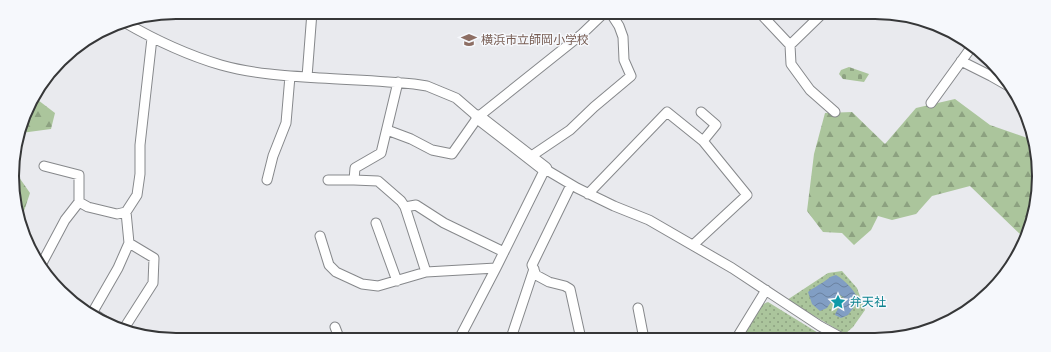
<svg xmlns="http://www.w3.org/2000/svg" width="1051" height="352" font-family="Barlow,'Noto Sans JP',sans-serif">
	<defs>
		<pattern id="green-dots" width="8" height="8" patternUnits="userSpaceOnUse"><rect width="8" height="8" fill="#abc59c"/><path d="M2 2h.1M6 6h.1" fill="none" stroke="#8ca180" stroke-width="1.8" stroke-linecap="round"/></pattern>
		<pattern id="forest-firs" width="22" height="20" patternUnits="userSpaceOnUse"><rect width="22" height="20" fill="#abc59c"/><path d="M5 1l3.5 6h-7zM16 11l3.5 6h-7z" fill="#8ca180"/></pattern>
		<pattern id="cemetery-stones" width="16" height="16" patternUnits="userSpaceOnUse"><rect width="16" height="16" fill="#abc59c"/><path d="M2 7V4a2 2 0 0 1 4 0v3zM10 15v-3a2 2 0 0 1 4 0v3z" fill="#8ca180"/></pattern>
		<pattern id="water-waves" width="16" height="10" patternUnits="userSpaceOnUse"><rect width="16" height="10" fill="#819ec4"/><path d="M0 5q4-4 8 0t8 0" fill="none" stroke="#6a82a0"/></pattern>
	</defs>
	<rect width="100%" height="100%" fill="#e9eaee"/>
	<!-- green -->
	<path fill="url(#green-dots)" d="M29,103L20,162L17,212L13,155Z
		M842,271L857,288L865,310L853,327L845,334L787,300L828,273Z
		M768,302L828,339H740L761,305Z"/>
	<!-- forest -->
	<path fill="url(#forest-firs)" d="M34,97L55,113L51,129L21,133L18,139L29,103Z
		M955,99L990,125L1033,140L1038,154L1033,218L1025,239L970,186L932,196L916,214L892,220L878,216L871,230L854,245L842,233L823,232L807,211L814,154L825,113L852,112L885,144L916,108Z
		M14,170L30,193L20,223L18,218Z"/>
	<!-- cemetery -->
	<path fill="url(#cemetery-stones)" d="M849,67L869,74L864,82L843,79L839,74L841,70Z"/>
	<!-- water -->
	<path fill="url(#water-waves)" d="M836,275C846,281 853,289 859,300L848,315L841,318L835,315C837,308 843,305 844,298L840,295L831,302L827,308L820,311L812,304L808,292C813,288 817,286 822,283C829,279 828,277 836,275Z"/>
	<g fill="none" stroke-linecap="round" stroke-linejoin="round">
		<!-- street casing -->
		<g stroke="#86888b" stroke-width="11">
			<path id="street" d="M759,12L790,45L791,64L810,90L835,112
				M124,22C155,40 187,55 221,65C253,74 287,76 320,78C351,80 383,81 414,84L427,86L456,98L478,117
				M790,45L824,12
				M961,61L991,76L1012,88
				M307,77L312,12
				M398,82L381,153L355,168L354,180L378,181L401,201L405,207L426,272L496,268
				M931,103L973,45
				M701,112L716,125L703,141
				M387,130L411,139L432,150L452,154L478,117L582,34L605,12
				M530,157L570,130L594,107L631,76L624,60L623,37L619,26L610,12
				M44,166L79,175V202
				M267,180L273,156L286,123L290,76
				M328,180H354
				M571,185L532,265L536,275L549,282L565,286L570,289L581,339
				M588,194L667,112L703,141L747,195L693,245
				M405,207L416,205L444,223L504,252
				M376,223L397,281
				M320,236L329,265L336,272L362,284L378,286L426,272
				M40,267L65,220L79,202L88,207L117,214L126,212L137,195L140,174V145L152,38
				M638,308L644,339
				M93,313L108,323
				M91,315L118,268L129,243L126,212
				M335,327L340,340
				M123,330L153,283L154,258L129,243
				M512,335L534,269
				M459,339L496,268L545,169L577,188L614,206L649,220L732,268L820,326L844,339
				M736,339L766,290"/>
		</g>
		<!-- secondary casing -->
		<g stroke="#86888b" stroke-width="15">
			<path id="secondary" d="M478,117L545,169"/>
		</g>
		<!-- street -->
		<use href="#street" stroke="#fff" stroke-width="9"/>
		<!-- secondary -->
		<use href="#secondary" stroke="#fff" stroke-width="13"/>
	</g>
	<!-- icons -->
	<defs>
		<g id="school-bare" transform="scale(1.2)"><path d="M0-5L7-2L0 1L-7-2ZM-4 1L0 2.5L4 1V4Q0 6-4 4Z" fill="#8d6e63" stroke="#f6f8fc" stroke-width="2.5" paint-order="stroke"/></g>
		<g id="sight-bare" transform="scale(1.2)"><path d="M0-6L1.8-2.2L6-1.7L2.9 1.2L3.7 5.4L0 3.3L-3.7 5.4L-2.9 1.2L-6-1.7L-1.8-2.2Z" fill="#0f9aa8" stroke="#f6f8fc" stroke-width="2.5" paint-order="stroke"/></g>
	</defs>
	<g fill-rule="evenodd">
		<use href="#school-bare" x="469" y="40"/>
		<use href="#sight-bare" x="838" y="302"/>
	</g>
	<g text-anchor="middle" stroke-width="3" stroke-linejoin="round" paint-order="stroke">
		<!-- education labels -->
		<g font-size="12" fill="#785e54" stroke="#f6f8fc" text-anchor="start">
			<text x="481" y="44">横浜市立師岡小学校</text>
		</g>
		<!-- culture labels -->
		<g font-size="12" fill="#0d838f" stroke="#f6f8fc" text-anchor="start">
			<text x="850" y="306">弁天社</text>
		</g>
	</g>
	<!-- crop -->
	<path d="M0 0H1051V352H0ZM176 19H875A157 157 0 0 1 1032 176V176A157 157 0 0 1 875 333H176A157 157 0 0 1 19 176V176A157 157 0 0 1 176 19Z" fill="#f6f8fc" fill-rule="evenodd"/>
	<path fill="none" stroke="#363738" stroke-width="2" d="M176 19H875A157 157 0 0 1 1032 176V176A157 157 0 0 1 875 333H176A157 157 0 0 1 19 176V176A157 157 0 0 1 176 19Z"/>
</svg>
